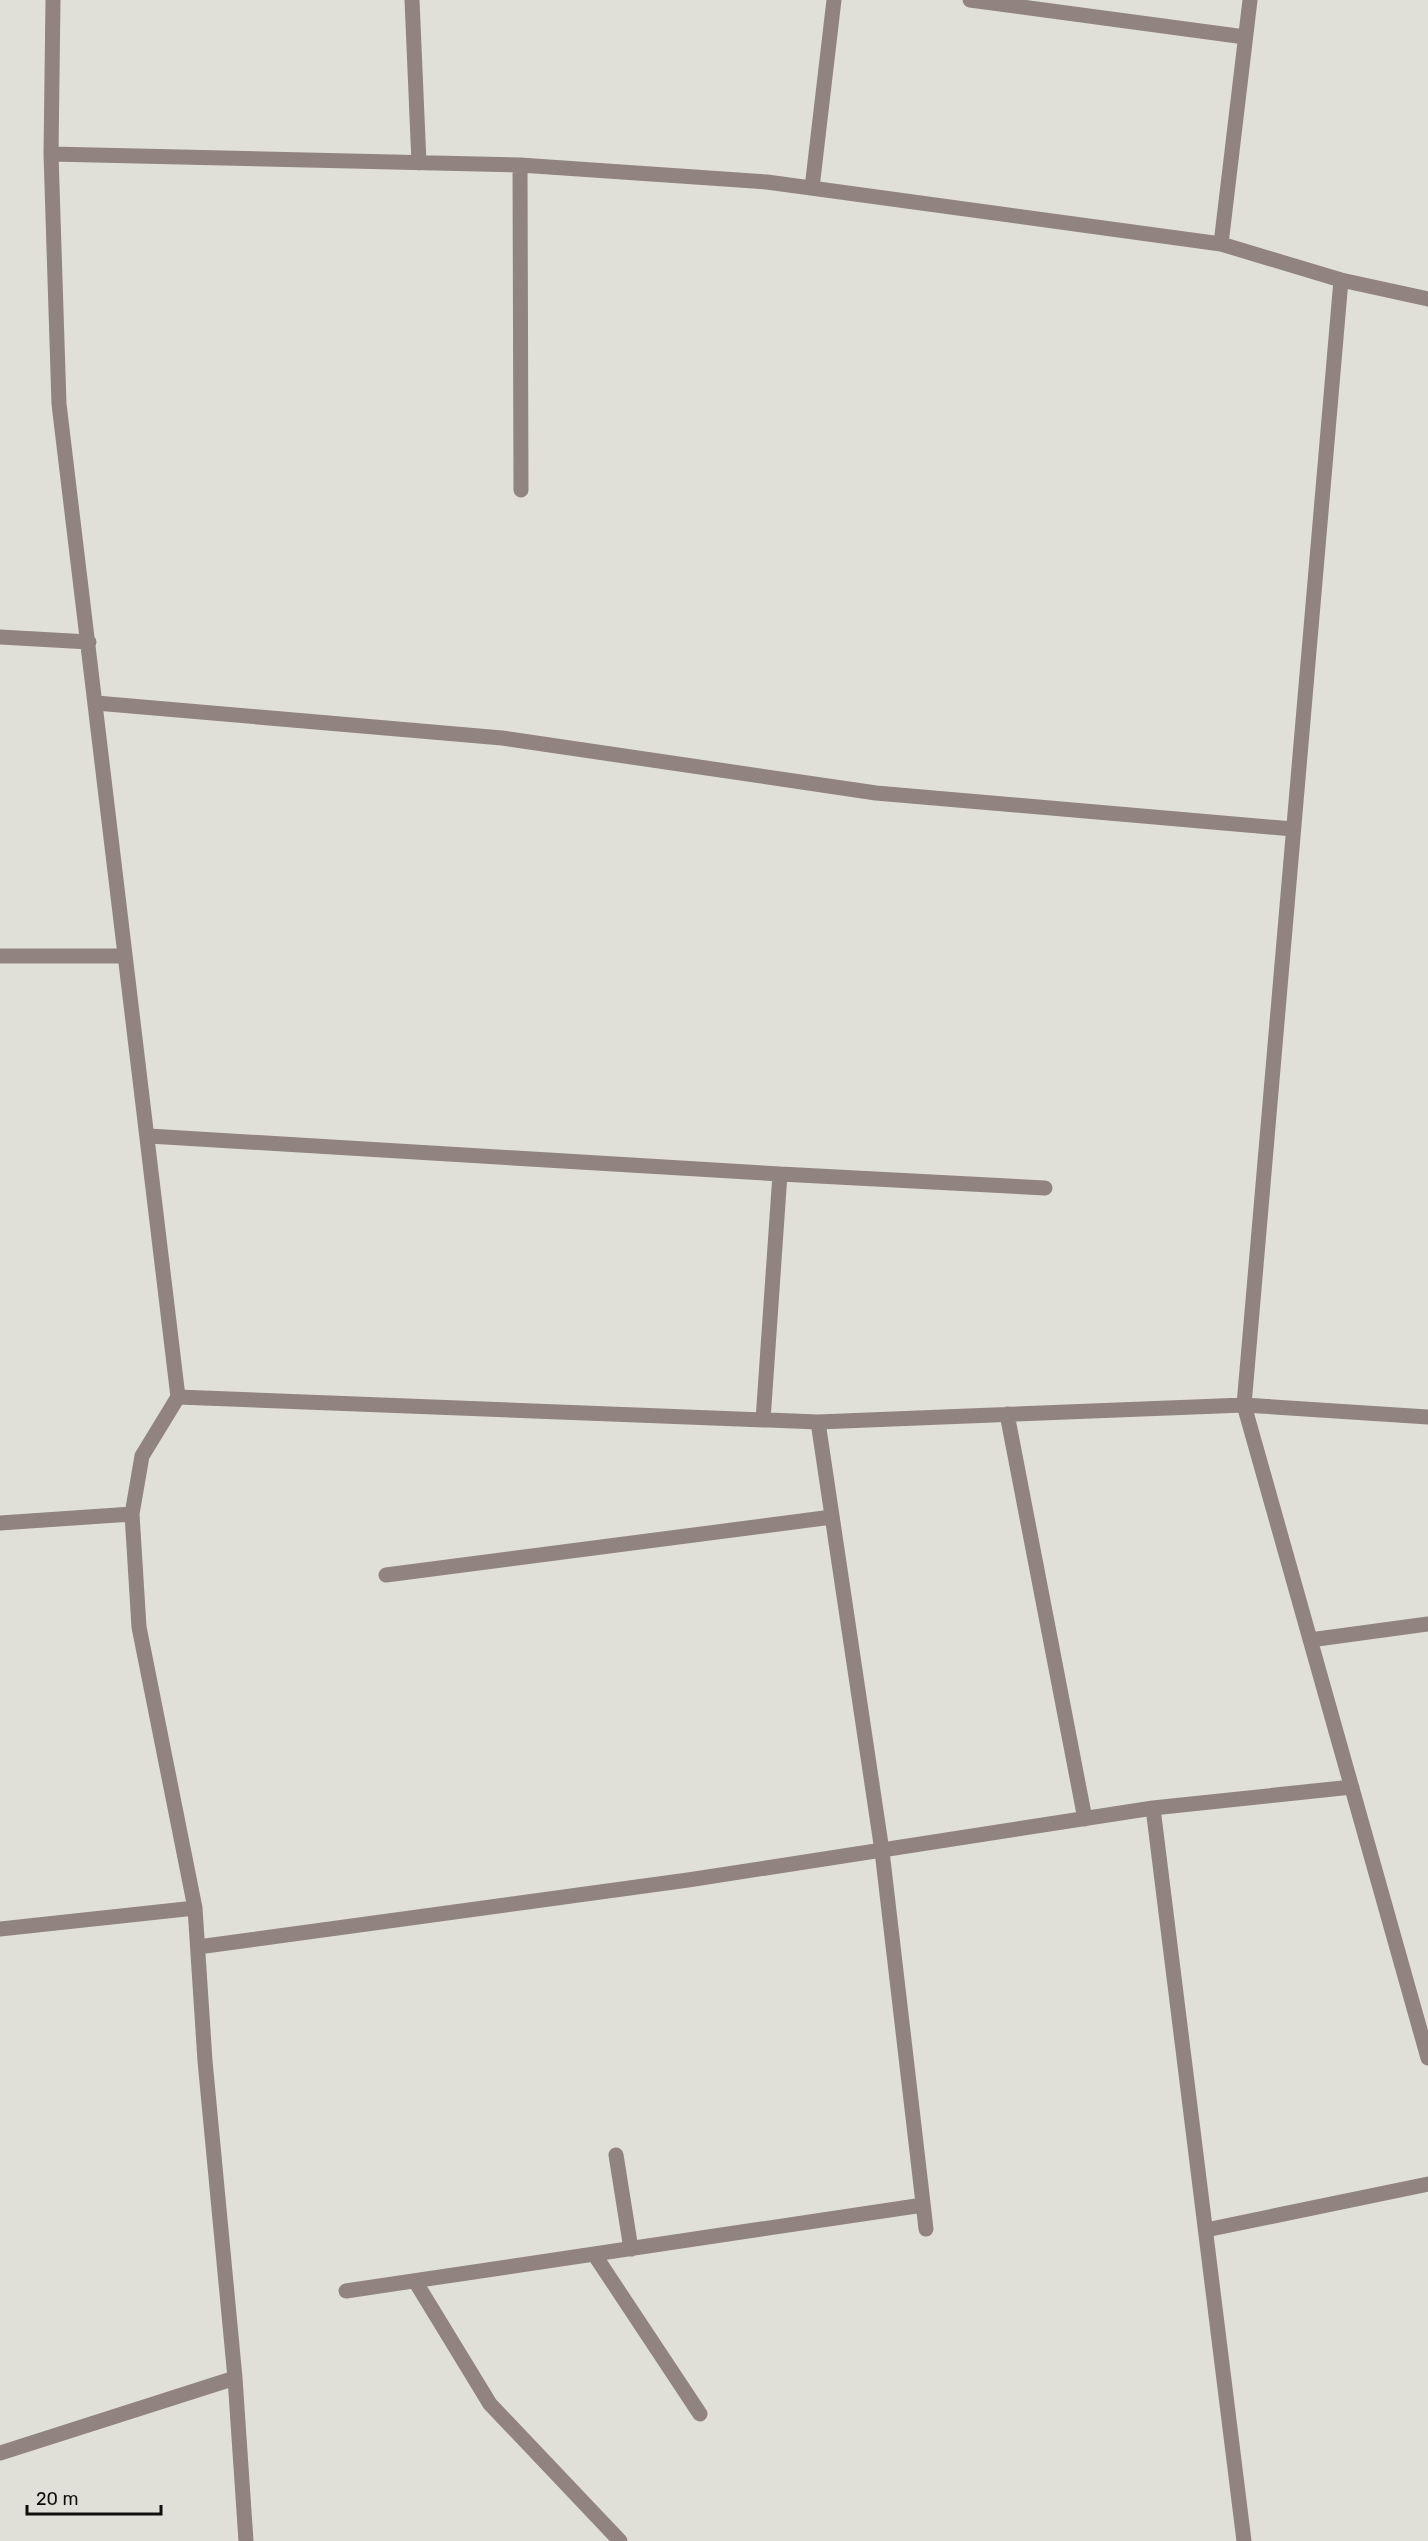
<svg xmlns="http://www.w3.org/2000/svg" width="1428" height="2541" font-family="Rubik,sans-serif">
	<rect width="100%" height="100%" fill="#e1e0d8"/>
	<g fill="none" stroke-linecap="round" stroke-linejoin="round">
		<!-- minor -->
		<path stroke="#91837e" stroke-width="15" d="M53,0L51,154L59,404L178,1397L142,1456L132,1514L139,1627L195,1908L205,2061L235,2378L246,2541
			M412,0L419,163
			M970,0L1245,37
			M51,154L520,165L767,182L1221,244L1341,280L1428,299
			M520,165L521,490
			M812,188L834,0
			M1221,244L1250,0
			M1341,280L1244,1405L1428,2058
			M0,637L89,642
			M96,703L502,738L876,793L1293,829
			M0,956H125
			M149,1136L780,1174L1045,1188
			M178,1397L818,1422L1244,1405L1428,1417
			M1007,1414L1085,1819
			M763,1420L780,1174
			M818,1422L882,1851L926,2229
			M0,1523L132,1514
			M386,1575L832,1517
			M1310,1640L1428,1624
			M1153,1808L1244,2541
			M0,1929L195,1908
			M198,1947L688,1880L1153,1808L1352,1787
			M616,2155L631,2249
			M1206,2230L1428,2184
			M594,2254L700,2414
			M415,2281L490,2404L620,2541
			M346,2291L923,2205
			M0,2453L235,2378"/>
	</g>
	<!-- scale -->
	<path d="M27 2505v9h134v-9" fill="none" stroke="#100f0d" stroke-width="3"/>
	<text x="36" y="2505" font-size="18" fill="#100f0d" stroke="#e1e0d8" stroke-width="4.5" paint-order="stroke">20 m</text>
</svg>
